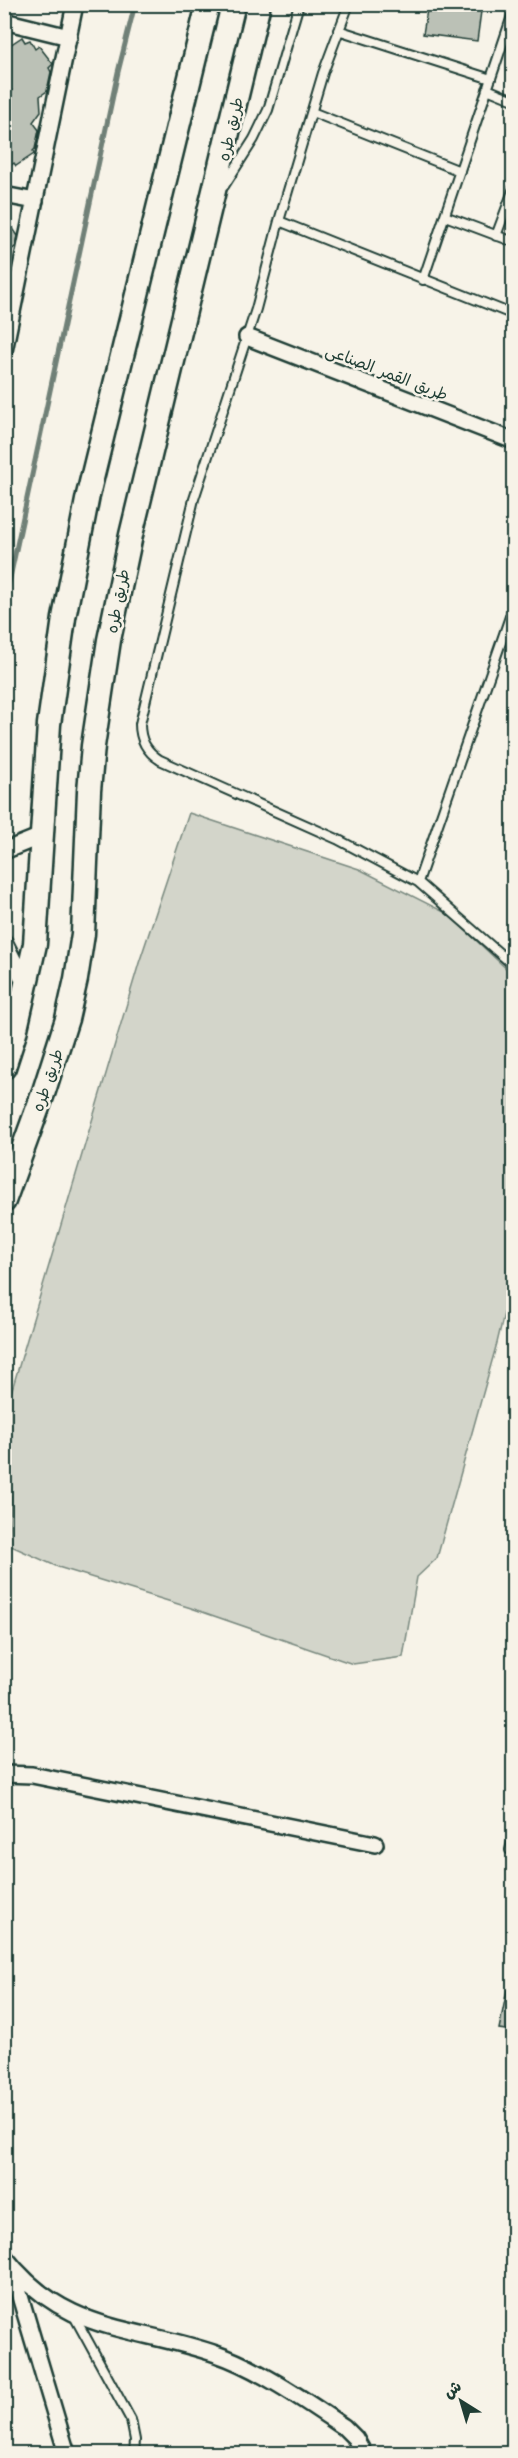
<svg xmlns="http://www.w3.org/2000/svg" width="518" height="2458" font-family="Kalam,'Playpen Sans Arabic',sans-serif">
	<rect width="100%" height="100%" fill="#f7f3e8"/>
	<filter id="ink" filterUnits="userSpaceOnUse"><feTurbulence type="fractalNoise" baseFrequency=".0167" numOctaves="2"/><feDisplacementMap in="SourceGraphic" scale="12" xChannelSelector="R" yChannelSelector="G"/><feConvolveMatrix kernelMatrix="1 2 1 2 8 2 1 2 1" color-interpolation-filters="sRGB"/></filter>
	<g filter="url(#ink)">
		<!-- green -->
		<path fill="#d3d5ca" stroke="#79897f" stroke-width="1.5" d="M189,813L359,869L448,914L513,975V1276L497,1343L437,1558L417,1577L403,1657L353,1664L191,1608L58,1567L9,1545L11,1496L5,1486V1413L139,963Z"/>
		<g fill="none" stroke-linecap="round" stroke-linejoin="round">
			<!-- stream -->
			<path stroke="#6f8077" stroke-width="5" d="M4,606L118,72L135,4"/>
		</g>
		<!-- building -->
		<path fill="#bbc1b6" stroke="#1f3d34" stroke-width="1.5" d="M428,4H482L477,41L423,34Z
			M22,37L25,42L30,40L35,49L39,46L53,64L49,68L51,72L47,91L40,96L41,111L33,122L39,130L35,149L33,151L34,154L16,166L14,163L4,170V117L8,115V102L12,91L4,78V49Z
			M4,215L18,236L16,246L4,256Z
			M507,1990L513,1991V2031L499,2029Z"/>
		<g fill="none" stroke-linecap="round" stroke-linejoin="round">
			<!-- lane casing -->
			<g stroke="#1f3d34" stroke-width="12">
				<path id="lane" d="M349,4L323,73L279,221L256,309L194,499L140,724C140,740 146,751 160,760L337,839L418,882L514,966
					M338,30L491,79
					M487,89L514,100
					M312,112L460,171
					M224,186L254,139L268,110L299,4
					M445,216L514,242
					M279,221L514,315
					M496,236L514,188
					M423,280L514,10
					M418,882L514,605
					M510,1850L514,1834
					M73,2314L131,2420L135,2440L134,2454"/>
			</g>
			<!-- street casing -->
			<g stroke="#1f3d34" stroke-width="20">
				<path id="street" d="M4,21L69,37
					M4,195L35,201
					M247,337L514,441
					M4,351L75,4
					M4,851L41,836
					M4,942L26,985
					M4,1774L32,1775L375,1844
					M4,2256C65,2335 133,2325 216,2354C258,2368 307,2402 344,2427L355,2438L364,2454
					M11,2266L67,2454"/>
			</g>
			<!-- secondary casing -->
			<g stroke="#1f3d34" stroke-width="27">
				<path id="secondary" d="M4,1067L15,1033L35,944L49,724L64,618L88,495L208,4
					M4,1201L44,1091L67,1019L76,979L83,934L89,791L93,746L109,640L131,535L259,4"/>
			</g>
			<!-- lane -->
			<use href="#lane" stroke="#f7f3e8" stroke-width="8"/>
			<!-- street -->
			<use href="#street" stroke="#f7f3e8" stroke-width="15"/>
			<!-- secondary -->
			<use href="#secondary" stroke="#f7f3e8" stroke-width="22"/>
		</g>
	</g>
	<g text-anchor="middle" stroke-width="5" stroke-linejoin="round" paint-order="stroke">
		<!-- street labels -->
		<g font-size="16" fill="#1f3d34" stroke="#f7f3e8">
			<text transform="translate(230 129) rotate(-77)" y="6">طريق طره</text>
			<text transform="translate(387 372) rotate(21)" y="6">طريق القمر الصناعى</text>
			<text transform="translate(117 601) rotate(-79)" y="6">طريق طره</text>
			<text transform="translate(47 1080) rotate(-71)" y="6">طريق طره</text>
		</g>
	</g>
	<!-- margin -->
	<rect width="518" height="2458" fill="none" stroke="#f7f3e8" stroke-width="24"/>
	<rect x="12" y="12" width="494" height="2434" fill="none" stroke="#1f3d34" stroke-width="2" filter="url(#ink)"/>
	<!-- north arrow -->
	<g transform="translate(461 2401) rotate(323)" stroke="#f7f3e8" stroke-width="4.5" paint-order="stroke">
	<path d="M0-4.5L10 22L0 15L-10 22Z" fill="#1f3d34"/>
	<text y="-9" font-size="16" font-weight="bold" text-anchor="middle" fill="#1f3d34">ش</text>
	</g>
</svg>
